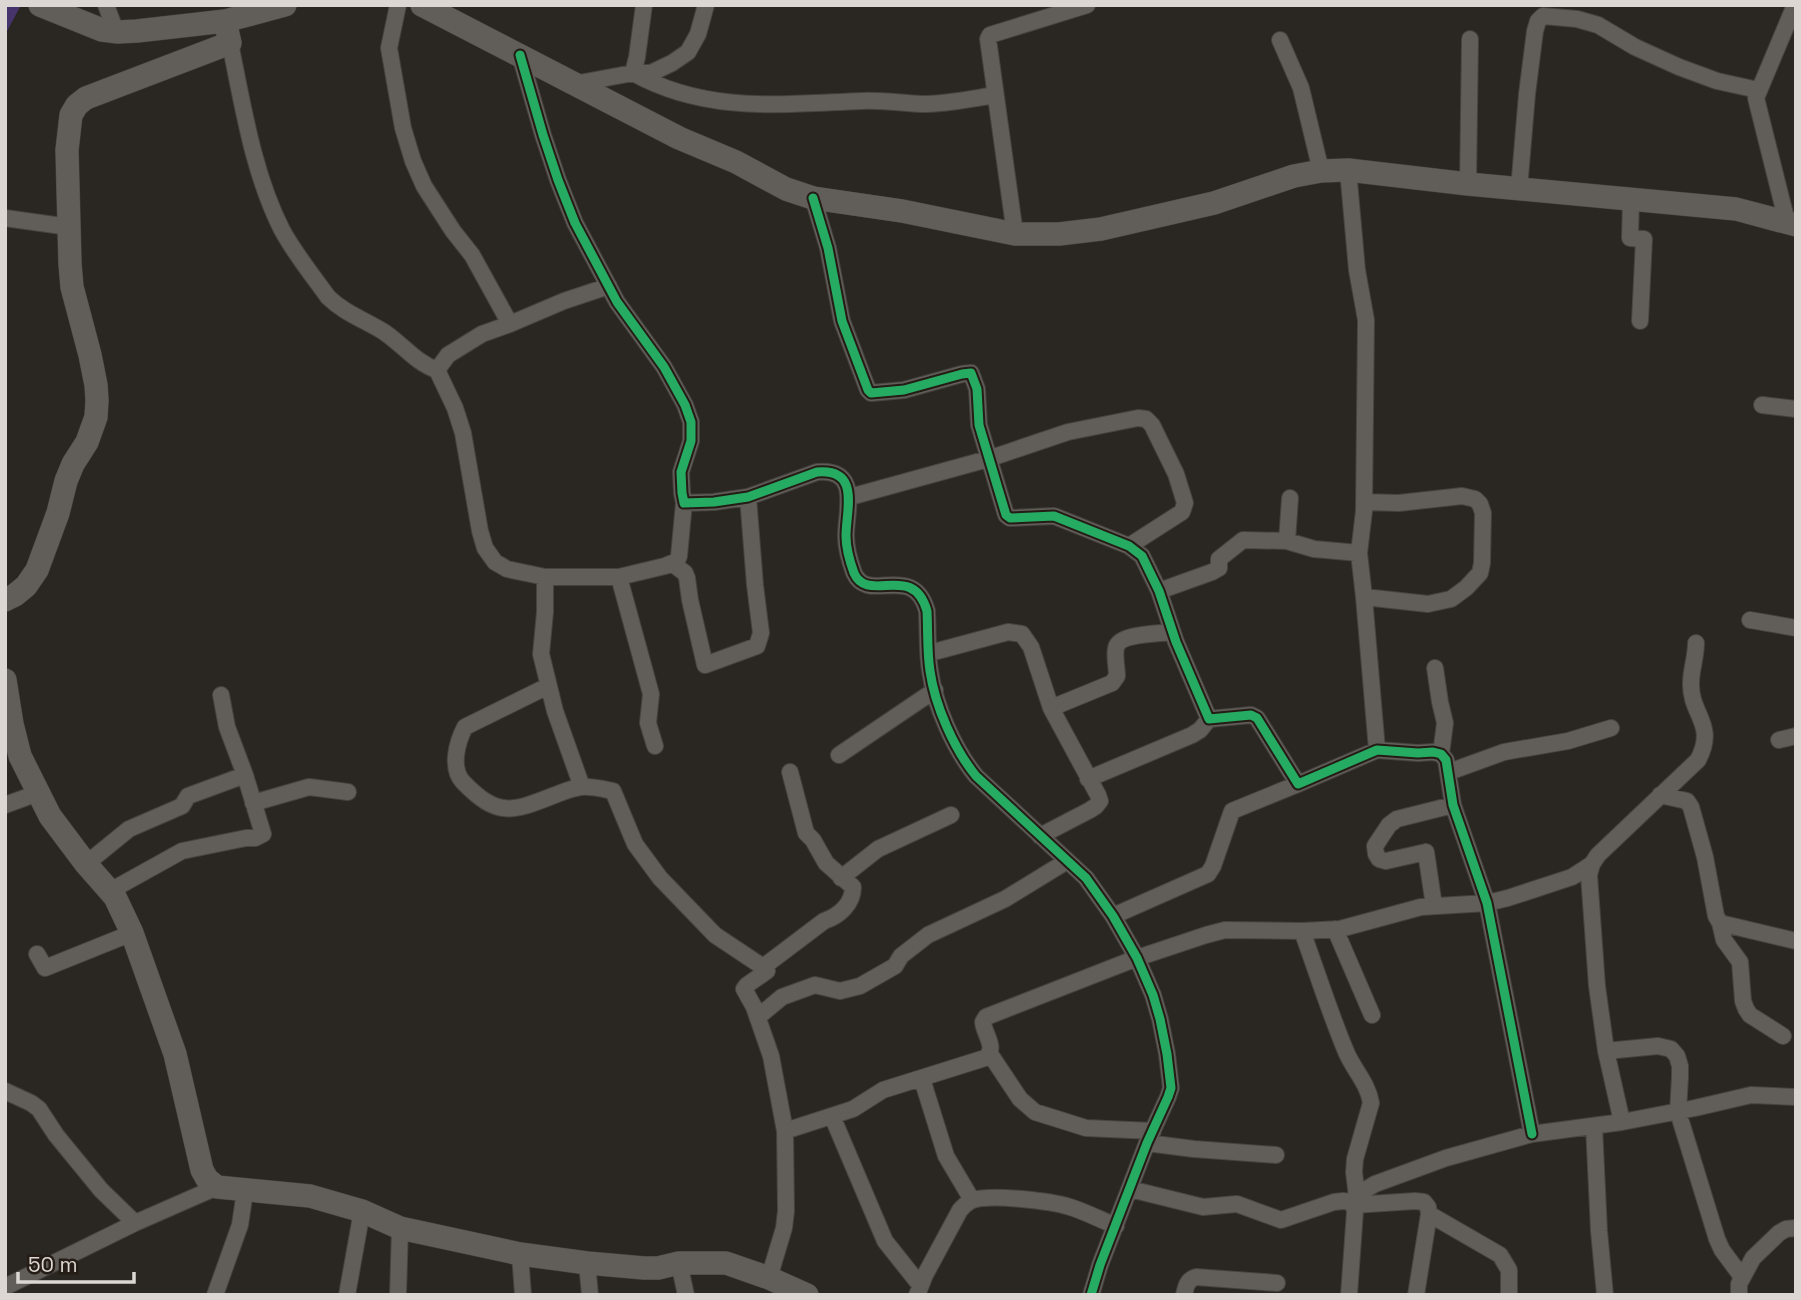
<svg xmlns="http://www.w3.org/2000/svg" width="1801" height="1300" font-family="'Space Grotesk',sans-serif">
	<rect width="100%" height="100%" fill="#2a2622"/>
	<!-- water -->
	<path fill="#48346d" d="M5,5H21L5,35Z"/>
	<g fill="none" stroke-linecap="round" stroke-linejoin="round">
		<!-- street casing -->
		<g stroke="#46433f" stroke-width="18">
			<path id="street" d="M106,5L116,32
				M398,5L389,48L403,128L413,161L424,186L453,231L472,255L510,324L482,334L448,355L437,370
				M644,5L637,57L633,73C707,114 782,104 862,101C882,100 901,103 921,104C946,104 970,99 995,95
				M1280,40L1301,88L1321,171
				M230,43C243,106 253,173 282,230C295,254 313,276 328,297C344,313 365,320 384,332C402,344 416,363 437,370L455,408L463,433L480,531L485,548L495,562L507,569L545,577H619L665,566L677,561L679,556L684,503
				M520,55L543,135L558,180L575,223L617,302L664,367L685,405L691,422V441L681,472L682,493L684,503L714,502L748,497L817,472C861,468 846,510 846,536C846,548 850,562 854,573C868,605 913,561 927,611C928,631 927,652 930,671C935,706 954,749 976,776L1086,878L1113,916L1137,958L1153,995L1160,1019L1167,1054L1171,1088L1168,1097L1147,1143L1100,1265L1091,1295
				M574,84L633,73H651L672,63L688,52L698,34L706,5
				M1348,170L1357,270L1366,320L1364,511L1359,553L1364,597L1377,750
				M1468,184L1470,39
				M1519,189L1527,94L1535,31L1538,21L1543,16L1577,19L1598,25L1635,47L1679,67L1717,81L1758,90
				M813,198L828,248L842,321L868,390L871,393L904,390L962,374L971,373L977,389L979,425L1006,515L1010,518L1054,516L1129,546L1142,556L1159,591L1176,642L1209,719L1251,715L1257,718L1298,784L1377,750L1418,753L1433,752L1441,754L1446,760L1453,805L1487,903L1532,1134
				M1631,199L1630,238L1644,239L1640,321
				M5,218L69,227
				M1787,222L1756,98L1795,5
				M1015,234L988,39L990,35L1087,5
				M510,324L564,301L609,286
				M1762,405L1796,409
				M850,497L988,459L1068,432L1138,418L1146,419L1152,425L1176,474L1185,503L1182,512L1129,546
				M1364,502L1399,503L1462,496L1475,499L1480,504L1483,513L1482,563L1480,573L1466,588L1451,599L1428,604L1364,597
				M1287,541L1290,498
				M673,564L685,573L687,578L690,600L705,665L757,646L761,633L755,585L748,497
				M545,577V612L541,654L555,711L582,787
				M619,577L651,694L648,723L655,746
				M1159,591L1212,572L1219,568V559L1243,540L1287,541L1314,549L1359,553
				M1750,620L1796,628
				M930,653L1008,632L1022,634L1031,647L1051,708L1098,795L1100,801L1096,806L1090,810L1040,836
				M1435,668L1440,702L1445,723L1441,754
				M548,686L465,727C457,742 450,768 463,782C498,818 512,812 555,795C563,792 572,788 581,787C590,786 603,789 613,791L635,844L660,878L715,935L763,967
				M1051,708L1112,683L1117,676C1117,668 1114,656 1116,648C1119,633 1160,634 1172,632
				M1779,740L1796,736
				M839,755L935,690
				M1449,772L1504,752L1568,741L1611,728
				M1088,779L1192,735L1200,730L1209,719
				M1660,795L1687,801L1691,807L1705,857L1716,916L1720,923L1796,941
				M253,803L309,787L348,792
				M5,805L38,793
				M86,864L129,829L182,806L188,796L245,775L227,727L221,695
				M841,878L878,849L951,815
				M110,891L182,851L246,838H255L263,834L245,775
				M1434,906L1426,852L1386,861L1379,859L1376,854L1375,846L1389,825L1397,819L1453,805
				M1113,916L1208,874L1213,866L1232,811L1298,784
				M1720,923L1724,940L1740,962L1743,1001L1746,1009L1750,1015L1783,1036
				M1335,929L1372,1015
				M1302,931C1317,972 1330,1014 1347,1054C1355,1071 1368,1084 1371,1103L1355,1159L1354,1172L1357,1197
				M37,954L45,968L132,933
				M758,1017L782,997L815,985L840,991L860,986L895,966L901,956L928,935L1005,899L1067,861
				M1606,1051L1658,1046L1671,1049L1677,1056L1680,1066V1077L1678,1112L1717,1239L1722,1250L1742,1277
				M990,1054L1020,1099L1035,1112L1086,1128L1153,1131
				M922,1079L946,1156L972,1200
				M5,1091L31,1103L39,1109L56,1135L101,1190L135,1223
				M832,1116L885,1241L920,1285
				M1622,1122L1606,1051L1597,986L1589,875L1592,864L1598,855L1698,760C1717,724 1690,715 1691,683C1691,670 1696,657 1696,643
				M1594,1126L1599,1231L1605,1295
				M785,1131L853,1109L883,1090L985,1058C998,1048 984,1035 983,1022L986,1017L1137,958L1206,935L1225,930L1302,931L1340,929L1421,907L1487,903L1508,898L1572,877L1592,864
				M1147,1143L1194,1149L1276,1155
				M1130,1189L1203,1207L1237,1204L1281,1220L1334,1202L1343,1201L1352,1202L1355,1211L1349,1295
				M1352,1202L1365,1190L1375,1184L1446,1158L1532,1134L1622,1122L1695,1108L1751,1095L1796,1097
				M1354,1205L1415,1201L1424,1202L1428,1207L1429,1214L1416,1295
				M1429,1214L1500,1255L1509,1270V1295
				M520,1254L523,1295
				M587,1263L590,1295
				M679,1263L686,1295
				M769,1278L784,1228L786,1211L785,1131L771,1056L754,1007L744,989L747,985L767,971L763,967L824,921C839,916 853,904 853,887L826,863L813,840L806,833L790,772
				M5,1287L135,1223L217,1187
				M215,1295L240,1225L245,1191
				M347,1295L362,1211
				M398,1295L400,1228
				M917,1295L925,1275L960,1210C964,1206 967,1202 973,1200C992,1194 1051,1201 1070,1207C1086,1212 1101,1220 1116,1226
				M1184,1295C1186,1286 1187,1280 1196,1277L1277,1283
				M1739,1295V1284L1753,1258L1779,1233L1786,1229L1796,1228"/>
		</g>
		<!-- secondary casing -->
		<g stroke="#46433f" stroke-width="24">
			<path id="secondary" d="M40,5L102,30L118,32L137,31L225,21L285,5
				M422,5L679,138L736,162L786,189L813,198L902,211L1015,234H1059L1101,229L1214,203L1294,176L1321,171L1348,170L1468,184L1736,209L1796,225
				M5,600L15,595L26,586L37,570L58,513L66,481L73,464L87,442L96,417L97,400L96,385L90,355L72,287L70,264L67,150L71,115L77,105L86,98L230,43L225,21
				M5,680L12,724L20,756L50,816L86,864L115,897L132,933L175,1054L202,1170L207,1179L217,1187L310,1196L362,1211L400,1228L520,1254L587,1263L644,1268H658L679,1263H726L769,1278L807,1295"/>
		</g>
		<!-- street -->
		<use href="#street" stroke="#615d59" stroke-width="16"/>
		<!-- secondary -->
		<use href="#secondary" stroke="#615d59" stroke-width="23"/>
		<!-- cycleway casing -->
		<g stroke="#241c15" stroke-width="13">
			<path id="cycleway" d="M520,55L543,135L558,180L575,223L617,302L664,367L685,405L691,422V441L681,472L682,493L684,503L714,502L748,497L817,472C861,468 846,510 846,536C846,548 850,562 854,573C868,605 913,561 927,611C928,631 927,652 930,671C935,706 954,749 976,776L1086,878L1113,916L1137,958L1153,995L1160,1019L1167,1054L1171,1088L1168,1097L1147,1143L1100,1265L1091,1295
				M813,198L828,248L842,321L868,390L871,393L904,390L962,374L971,373L977,389L979,425L1006,515L1010,518L1054,516L1129,546L1142,556L1159,591L1176,642L1209,719L1251,715L1257,718L1298,784L1377,750L1418,753L1433,752L1441,754L1446,760L1453,805L1487,903L1532,1134"/>
		</g>
		<!-- cycleway -->
		<use href="#cycleway" stroke="#26ab63" stroke-width="9"/>
	</g>
	<!-- border -->
	<rect width="1801" height="1300" fill="none" stroke="#dcd7d2" stroke-width="14"/>
	<!-- scale -->
	<path d="M18 1272v10h116v-10" fill="none" stroke="#dcd7d2" stroke-width="3.5"/>
	<text x="28" y="1272" font-size="21" fill="#dcd7d2" stroke="#241c15" stroke-width="5" paint-order="stroke">50 m</text>
</svg>
